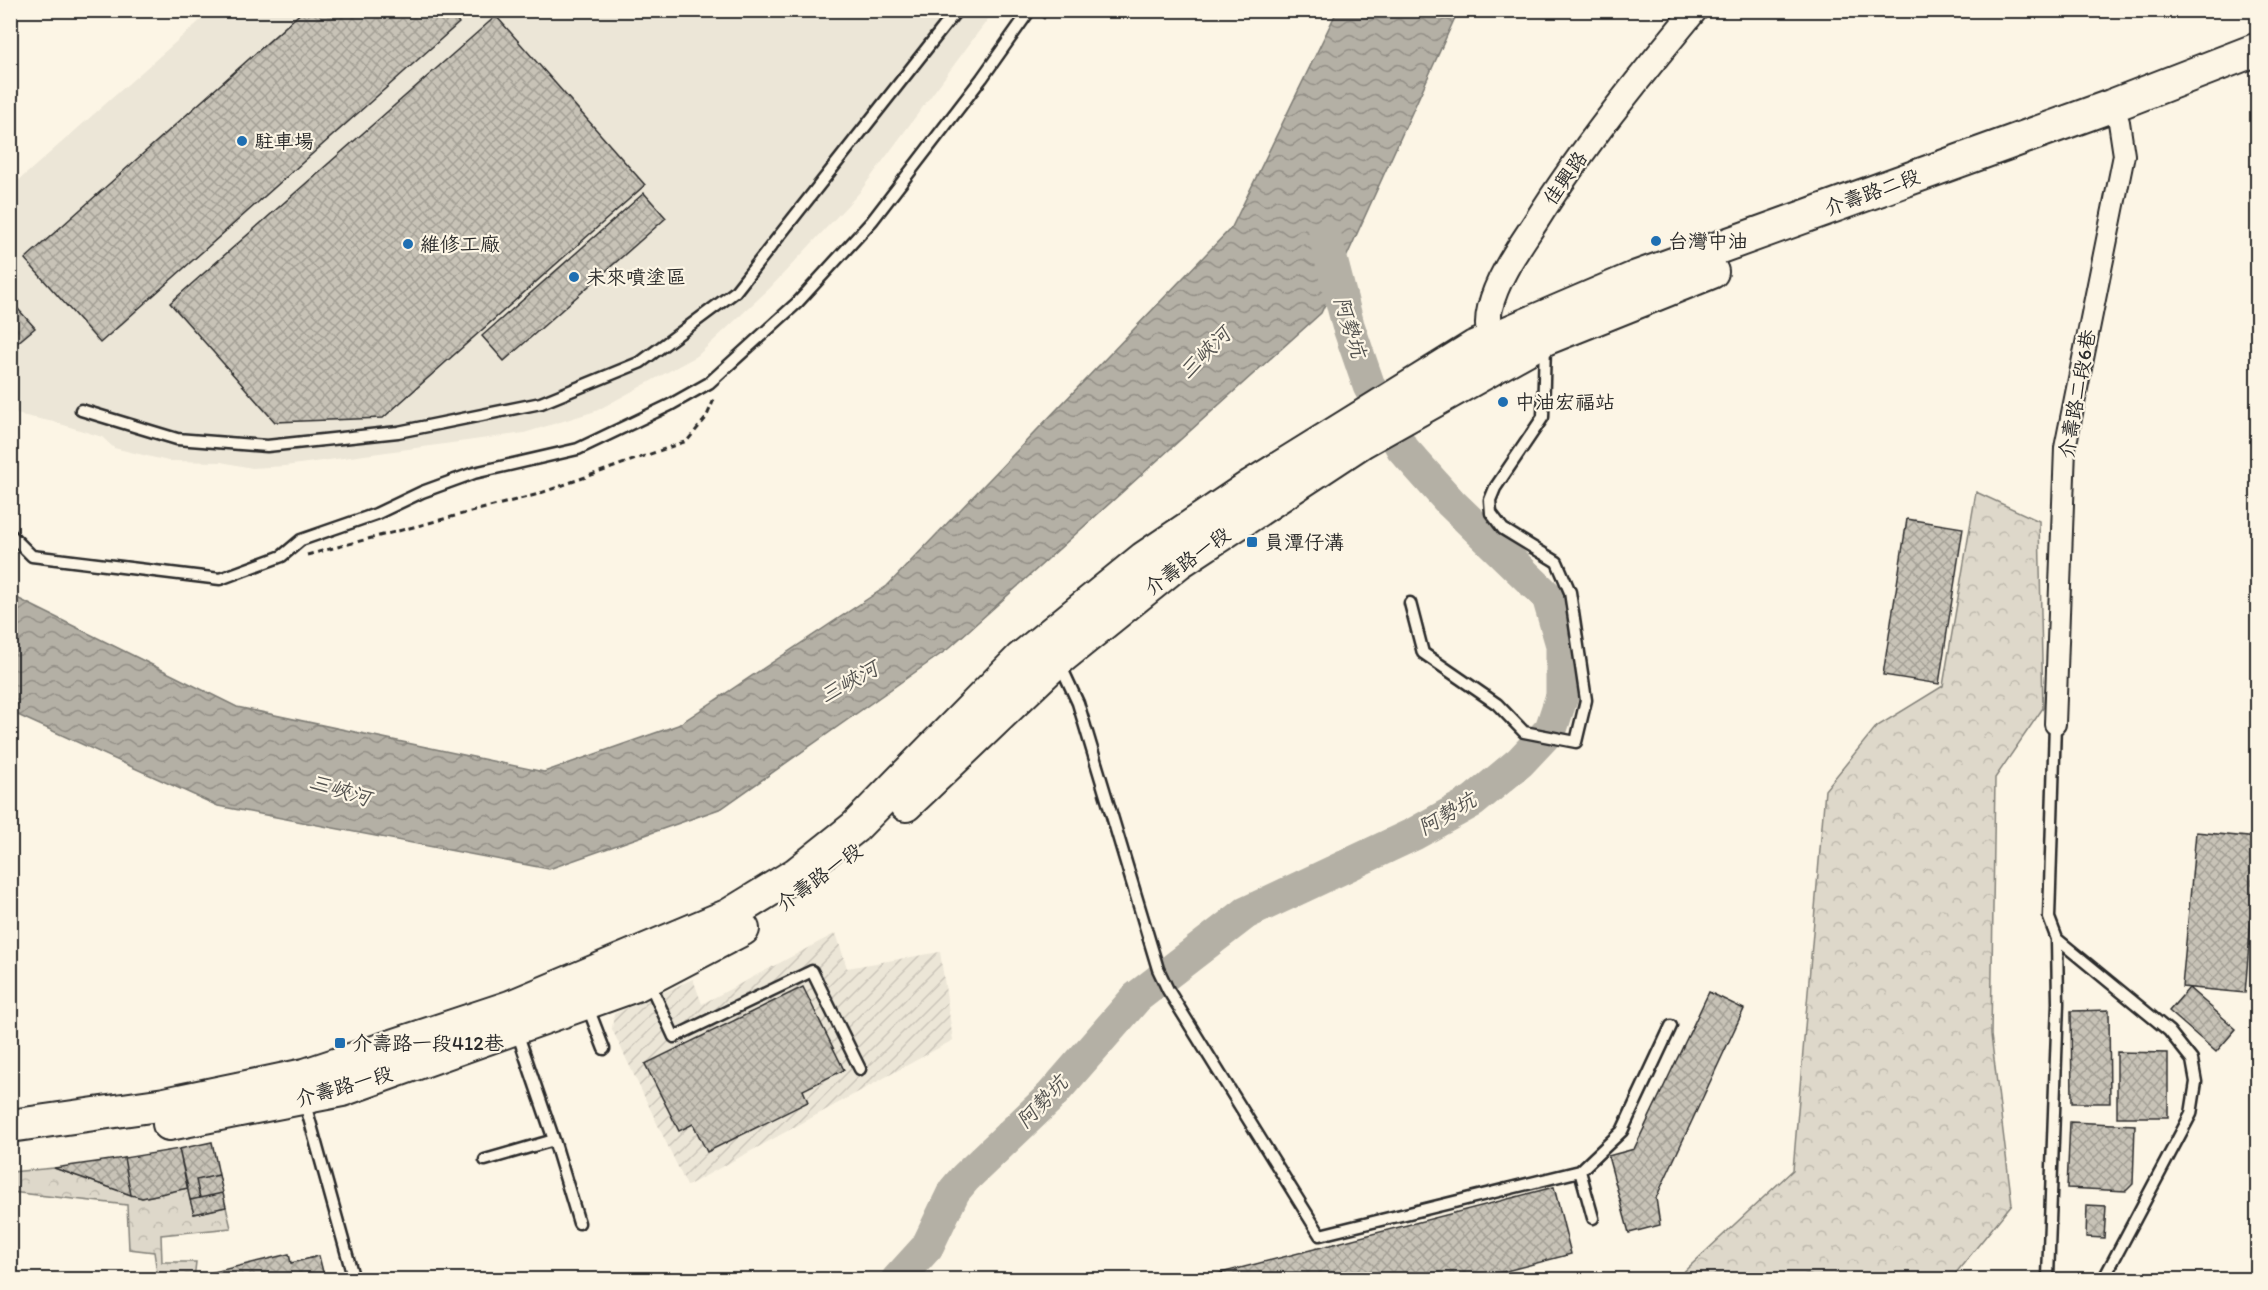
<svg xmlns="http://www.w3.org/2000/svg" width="2268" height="1290" font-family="Itim,'LXGW WenKai TC',sans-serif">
	<defs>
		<pattern id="industrial-furrows" width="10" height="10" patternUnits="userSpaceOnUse" patternTransform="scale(1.5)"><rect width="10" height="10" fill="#ece6d7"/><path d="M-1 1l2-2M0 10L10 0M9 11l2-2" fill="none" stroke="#cbc5b9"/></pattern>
		<pattern id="forest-crowns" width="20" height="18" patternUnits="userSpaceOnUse" patternTransform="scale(1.5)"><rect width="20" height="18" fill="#ded8ca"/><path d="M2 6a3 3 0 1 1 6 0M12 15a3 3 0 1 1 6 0" fill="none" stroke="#bfbaae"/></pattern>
		<pattern id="water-waves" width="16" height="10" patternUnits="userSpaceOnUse" patternTransform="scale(1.5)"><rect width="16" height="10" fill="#b4b0a5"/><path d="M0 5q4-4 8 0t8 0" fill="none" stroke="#938f87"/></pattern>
		<pattern id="building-cross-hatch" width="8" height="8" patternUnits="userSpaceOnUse" patternTransform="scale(1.5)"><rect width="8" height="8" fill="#c8c3b7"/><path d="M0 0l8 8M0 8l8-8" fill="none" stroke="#a39f95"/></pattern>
	</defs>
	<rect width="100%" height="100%" fill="#fcf5e5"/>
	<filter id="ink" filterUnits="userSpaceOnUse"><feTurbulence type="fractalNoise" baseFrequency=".0167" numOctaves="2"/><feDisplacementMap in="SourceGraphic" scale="12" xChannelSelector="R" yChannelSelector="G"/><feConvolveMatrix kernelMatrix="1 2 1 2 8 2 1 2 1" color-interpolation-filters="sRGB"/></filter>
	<g filter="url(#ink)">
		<!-- built -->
		<path fill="#ece6d7" d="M211,11H994L859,193L769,289L697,356L596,411L524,433L285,466L252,468L221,462L168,461L114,448L102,437L54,422L11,413L10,188Z"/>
		<!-- industrial -->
		<path fill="url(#industrial-furrows)" d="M836,933L847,968L940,952L953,1040L687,1186L612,1029L614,1014L693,979L702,1004Z"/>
		<!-- forest -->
		<path fill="url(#forest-crowns)" stroke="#84827a" stroke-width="1.5" d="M1976,492L2039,521L2043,708L1995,778L1991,1035L2012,1204L1951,1279H1676L1793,1170L1825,790L1876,727L1943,686Z
			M54,1168L142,1198L188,1188L194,1214L226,1207L231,1228L161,1235L162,1262H196L194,1279H158L154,1252L129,1249L127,1205L11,1192V1172Z"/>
		<!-- water -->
		<path fill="url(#water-waves)" stroke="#7d7b74" stroke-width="1.5" d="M1337,11H1458L1321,313L948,649L722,808L549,869L218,806L11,712V595L237,707L544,772L678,725L887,586L1232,227Z"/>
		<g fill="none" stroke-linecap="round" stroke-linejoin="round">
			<!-- river -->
			<path stroke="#b4b0a5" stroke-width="33" d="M897,1280L927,1247L954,1191L965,1178L1050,1097L1137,997L1246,913L1414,834L1473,801L1520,762L1551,729L1562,696V645L1548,597L1451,503L1402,448L1369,386L1348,325L1325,236"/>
		</g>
		<!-- building -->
		<path fill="url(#building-cross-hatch)" stroke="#2b2b2b" stroke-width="1.5" d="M304,10H448L459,23L100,343L25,259Z
			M496,16L645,185L383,418L275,422L170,303Z
			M644,193L666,218L504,361L482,336Z
			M10,300L35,328L10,349Z
			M1907,519L1963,528L1939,684L1883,675Z
			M2196,832L2258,838L2245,993L2182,987Z
			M803,987L844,1070L803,1090L808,1102L707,1152L693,1124L679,1131L645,1064Z
			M2189,988L2236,1029L2216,1052L2169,1011Z
			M1709,992L1744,1009L1656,1198L1660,1225L1629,1233L1608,1156L1634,1149Z
			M2109,1010L2110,1103H2072L2071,1011Z
			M2117,1052L2168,1053V1117H2117Z
			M2070,1122L2135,1125L2133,1184L2126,1191L2067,1188Z
			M212,1142L219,1175L196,1180L200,1198L190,1200L179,1149Z
			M179,1149L188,1188L142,1198L131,1195L124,1158Z
			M124,1158L131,1195L54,1168Z
			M219,1175L223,1193L200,1198L196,1180Z
			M1554,1187L1571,1254L1472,1280H1194Z
			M223,1193L226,1207L194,1214L190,1200Z
			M2087,1205L2106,1206L2104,1238L2086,1237Z
			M289,1254L291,1263L319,1256L325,1280H194L193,1277Z"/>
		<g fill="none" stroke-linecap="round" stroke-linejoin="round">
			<!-- service casing -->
			<g stroke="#2b2b2b" stroke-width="15">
				<path id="service" d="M81,410L177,439L267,446L398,432L541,403L641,362L735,292L957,10
					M10,534L32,556L220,579L282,556L301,540L376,514L422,492L474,473L578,449L670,405L709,383L798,302L872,221L982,78L1030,10
					M1410,603L1423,653L1497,704L1524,732L1576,742L1586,700L1570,592L1557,562L1503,529L1491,513L1490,500L1495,488L1543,417L1545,344
					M1059,662L1078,703L1158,969L1168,990L1320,1235L1580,1171L1593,1218
					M2057,939L2169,1031L2192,1060L2196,1082L2191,1114L2103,1280
					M649,982L674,1037L812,971L860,1069
					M587,1005L604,1049
					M304,1100L354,1280
					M554,1140L579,1223
					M485,1160L554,1140L517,1032
					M1580,1171L1622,1131L1671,1026
					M2053,1280L2048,1277L2058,1003L2057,939L2049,918L2055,724"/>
			</g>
			<!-- minor casing -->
			<g stroke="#2b2b2b" stroke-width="24">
				<path id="minor" d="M2055,724L2065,448L2124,155L2119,122L2111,106"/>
			</g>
			<!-- tertiary casing -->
			<g stroke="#2b2b2b" stroke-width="28">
				<path id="tertiary" d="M1497,351C1488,339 1486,324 1490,308C1497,278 1518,249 1535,223C1582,148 1638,79 1695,10"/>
			</g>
			<!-- primary casing -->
			<g stroke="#2b2b2b" stroke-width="36">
				<path id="primary" d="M906,805L1058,660L1178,563L1284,493L1363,441L1545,339L1712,272
					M169,1124L342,1090L636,985L743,929
					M10,1126L165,1104L305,1075L510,1007L729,915L796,874L855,827L1020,659L1144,558L1252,485L1474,347L1637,277L2111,106L2258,49"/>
			</g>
			<!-- path -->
			<path stroke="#2b2b2b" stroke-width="3" stroke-dasharray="6 4.5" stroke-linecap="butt" d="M1043,19L1049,10
				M307,555L535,495L687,441L706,418L715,397"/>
			<!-- service -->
			<use href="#service" stroke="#fcf5e5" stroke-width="10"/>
			<!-- minor -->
			<use href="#minor" stroke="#fcf5e5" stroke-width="20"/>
			<!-- tertiary -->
			<use href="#tertiary" stroke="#fcf5e5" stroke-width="24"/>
			<!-- primary -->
			<use href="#primary" stroke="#fcf5e5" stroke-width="32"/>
		</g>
	</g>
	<!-- markers -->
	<g fill="#1f6fb2" stroke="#fcf5e5" stroke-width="2">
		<circle cx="242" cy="141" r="6"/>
		<circle cx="1656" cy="241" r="6"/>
		<circle cx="408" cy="244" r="6"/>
		<circle cx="574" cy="277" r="6"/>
		<circle cx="1503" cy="402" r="6"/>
		<rect x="1246" y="536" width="12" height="12" rx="3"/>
		<rect x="334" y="1037" width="12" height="12" rx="3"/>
	</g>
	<g text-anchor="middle" stroke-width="4.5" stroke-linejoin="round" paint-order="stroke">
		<!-- poi labels -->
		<g font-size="20" fill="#2b2b2b" stroke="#fcf5e5" text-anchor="start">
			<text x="254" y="148">駐車場</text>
			<text x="1668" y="248">台灣中油</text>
			<text x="420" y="251">維修工廠</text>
			<text x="586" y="284">未來噴塗區</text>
			<text x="1515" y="409">中油宏福站</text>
			<text x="1264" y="549">員潭仔溝</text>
			<text x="352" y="1050">介壽路一段412巷</text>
		</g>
		<!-- street labels -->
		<g font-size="20" fill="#2b2b2b" stroke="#fcf5e5">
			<text transform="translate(1565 178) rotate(-55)" y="7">佳興路</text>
			<text transform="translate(1872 192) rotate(-20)" y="7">介壽路二段</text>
			<text transform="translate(2077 394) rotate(-80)" y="7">介壽路二段6巷</text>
			<text transform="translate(1187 561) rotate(-36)" y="7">介壽路一段</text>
			<text transform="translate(819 877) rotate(-36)" y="7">介壽路一段</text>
			<text transform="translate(344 1086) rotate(-16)" y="7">介壽路一段</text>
		</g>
		<!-- water labels -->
		<g font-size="21" font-style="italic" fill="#545350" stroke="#fcf5e5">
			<text transform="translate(1350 327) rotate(73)" y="7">阿勢坑</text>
			<text transform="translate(1205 353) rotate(-45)" y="7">三峽河</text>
			<text transform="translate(849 682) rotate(-29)" y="7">三峽河</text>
			<text transform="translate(340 790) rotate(17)" y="7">三峽河</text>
			<text transform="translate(1447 814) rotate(-30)" y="7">阿勢坑</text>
			<text transform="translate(1042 1102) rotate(-46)" y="7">阿勢坑</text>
		</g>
	</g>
	<!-- margin -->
	<rect width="2268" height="1290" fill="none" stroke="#fcf5e5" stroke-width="36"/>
	<rect x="18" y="18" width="2232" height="1254" fill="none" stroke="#2b2b2b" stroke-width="2" filter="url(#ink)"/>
</svg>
